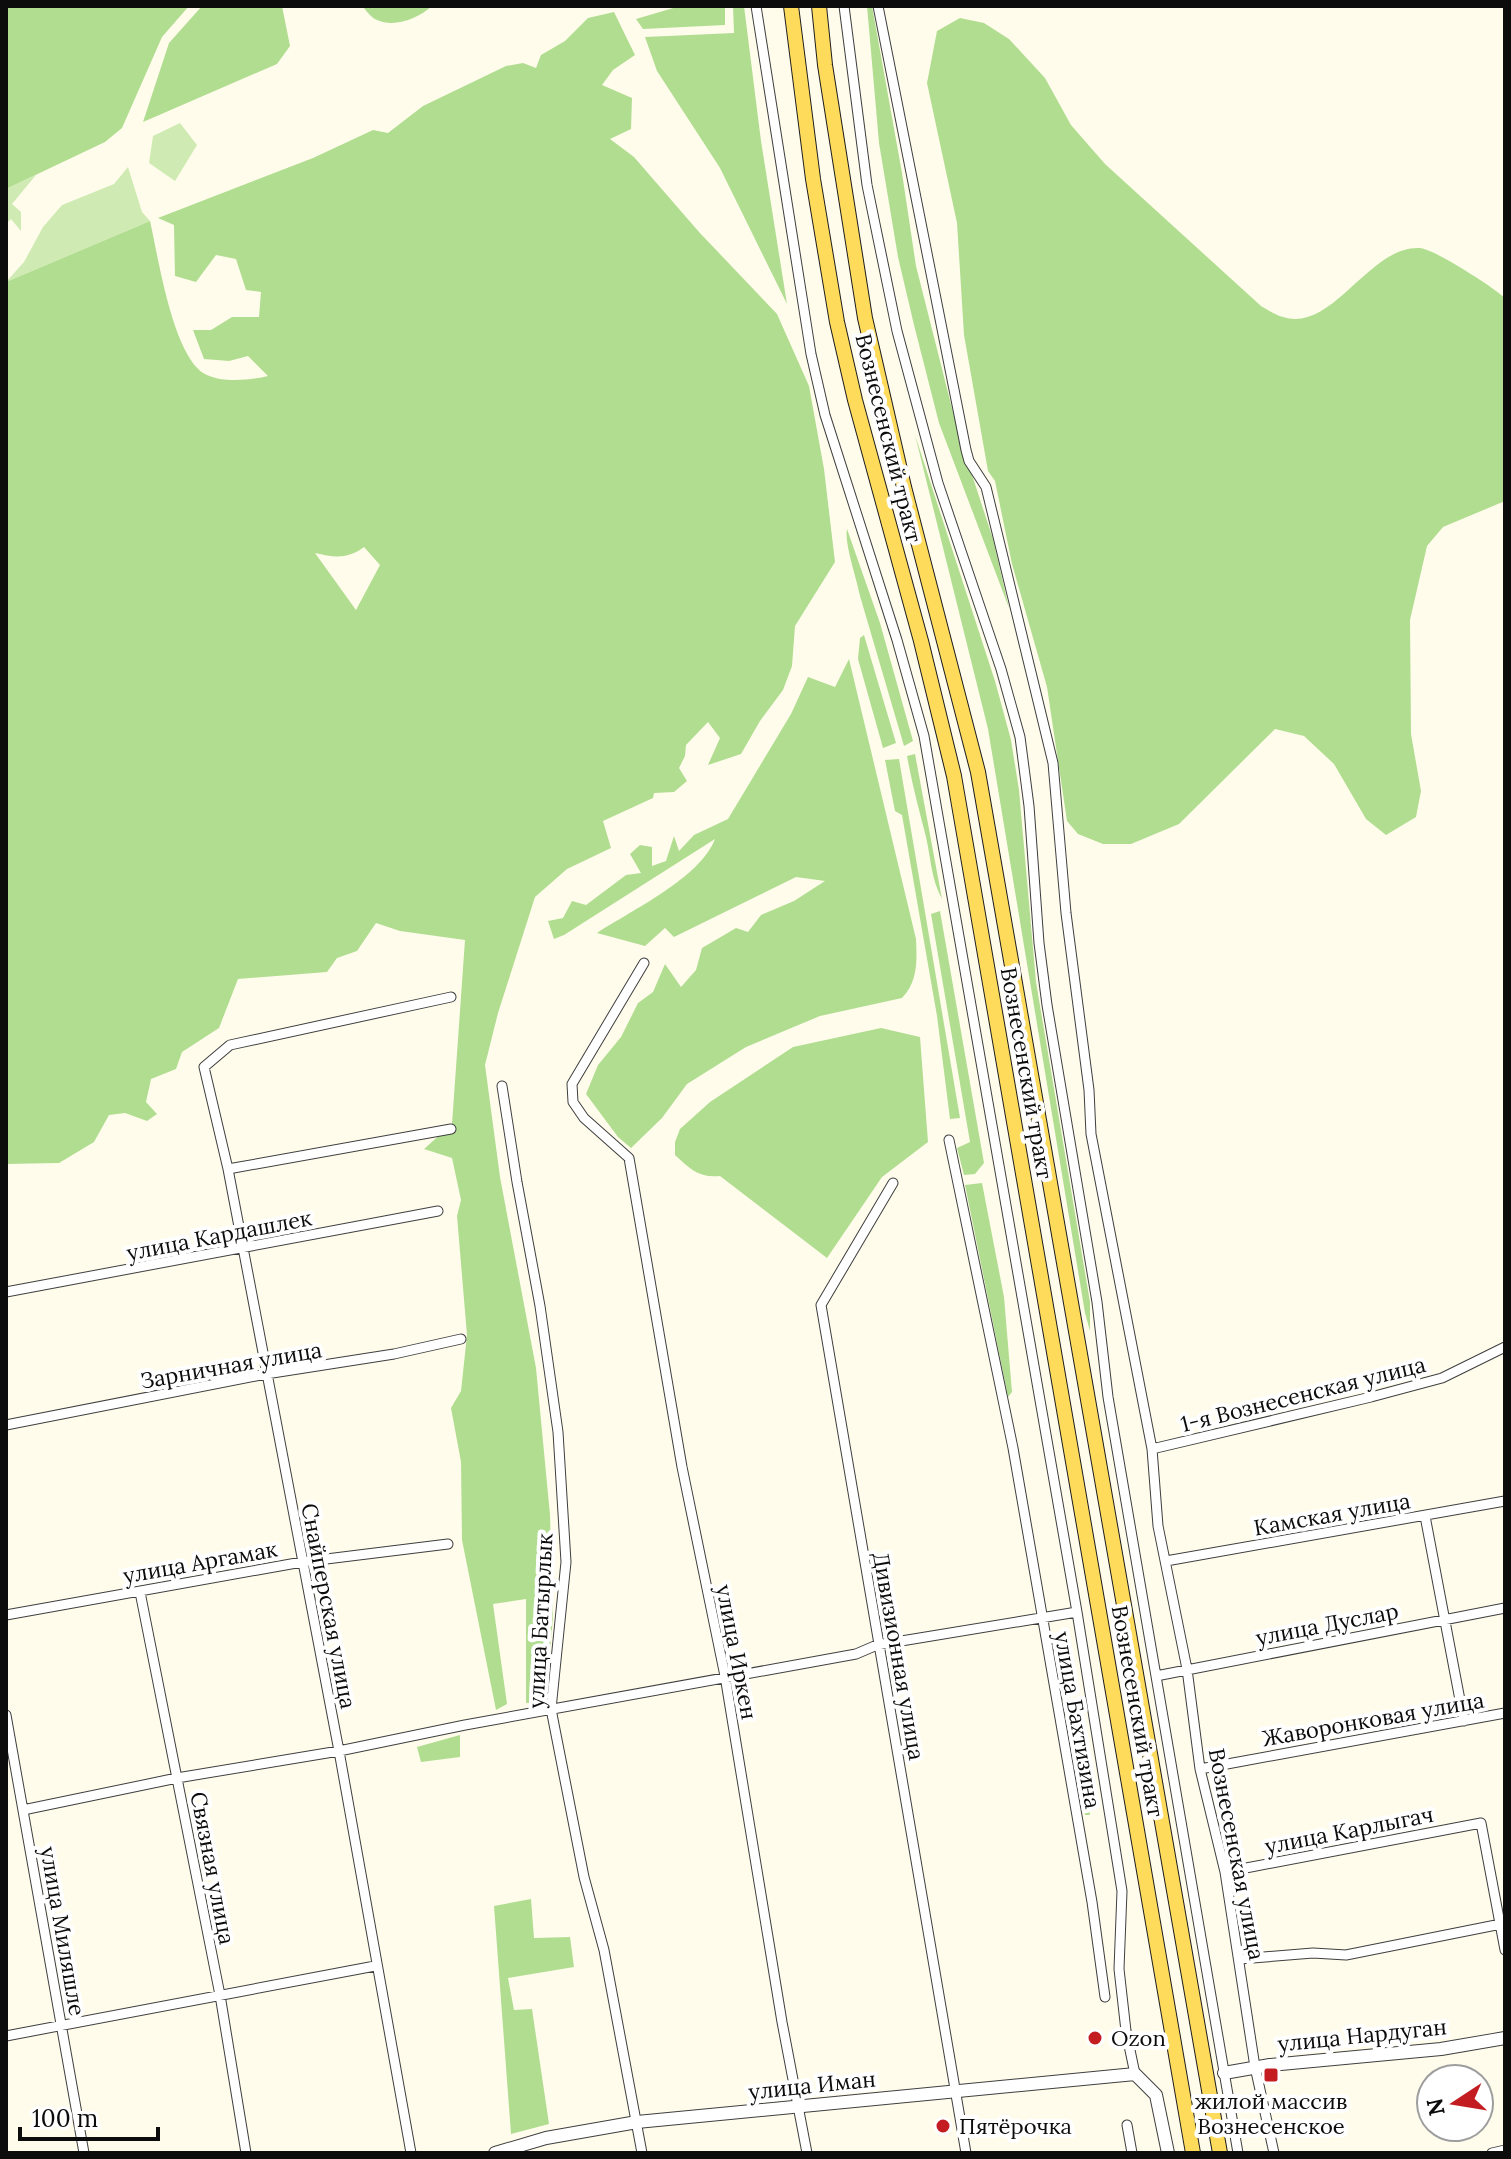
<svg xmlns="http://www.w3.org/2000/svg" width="1511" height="2159" font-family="Lora,serif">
	<rect width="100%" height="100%" fill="#fffceb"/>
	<!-- green -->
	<path fill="#cfebb3" d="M180,123L197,145L175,181L149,163L153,136Z
		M128,167L142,212L150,221L6,282L24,262L43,227L62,205L114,184Z
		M36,175L12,204L21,212V231L11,219L6,224V189Z"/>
	<!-- forest -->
	<path fill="#b1dd91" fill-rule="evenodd" d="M6,6H189L162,37L122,128L105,142L6,189Z
		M202,6H282L290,46L277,64L143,122L169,43Z
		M362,6H432C419,18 395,28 377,20C371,18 366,10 362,6Z
		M680,6H725V25L643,29L636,19Z
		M733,6H744L761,141L787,304L720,168L657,71L645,37L734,33Z
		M867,6H872L902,173L916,266L958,432L993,539L1009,608L939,423L914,325L898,257L879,143Z
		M614,12L635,55L613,70L602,85L632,98L631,129L610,139L634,157L699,232L777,314L809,386L824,469L835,562L795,626L792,666L783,690L760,721L741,754L708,765L720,738L708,722L686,745L685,756L679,768L687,781L674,792L654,793L653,798L603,821L611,848L567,869L535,897L498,1013L485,1065L500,1177L536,1368L550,1515L553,1618L545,1702L526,1703V1599L493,1604L507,1704L496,1710L462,1540L461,1462L451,1408L461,1391L467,1335L457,1216L461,1200L452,1158L424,1149L452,1124L465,940L400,931L376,923L357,951L337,958L327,972L238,979L219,1028L182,1052L176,1069L151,1079L146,1102L157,1114L147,1121L125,1113L109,1115L94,1142L59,1163L6,1164V282L150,221C158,255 173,360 207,375C224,383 251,380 268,376L248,356L229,361L204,359L193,330H211L232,317H259L261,292L246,290L236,259L216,255L196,282L175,276L174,225L158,218L313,158L373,130L388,133L423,106L506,66L523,63L536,68L541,55L565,41L588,18ZM364,547L380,565L356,610L315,553C333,557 347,560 364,547Z
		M960,18L984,23L1009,39L1045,78L1071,125L1105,164L1261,306C1268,310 1275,315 1283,317C1333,333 1369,245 1420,248C1434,249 1493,287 1505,298V501L1443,527L1427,546L1410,620L1411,734L1421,791L1416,817L1386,835L1366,819L1334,764L1304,736L1275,729L1179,824L1131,844H1103L1078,834L1067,821L1047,687L1012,564L995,481L988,471L964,335L957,223L927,83L937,31Z
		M915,435L995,681L1011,740L1019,790L1036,982L1090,1302V1331L1085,1313L988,729Z
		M847,529L880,623L913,741L904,746L860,596C857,579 844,543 847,529Z
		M864,635L896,743L883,748L858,659L860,638Z
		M849,659L916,939C917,961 918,981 902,998L820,1016L746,1047L687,1084L662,1118L631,1148L618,1137L586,1094L598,1065L621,1037L638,1003L653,992L665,964L681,987L696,970L702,948L736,928L748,932L761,915L794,901L825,881L796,877L674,937L665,928L645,946L597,933C632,910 700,878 715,839L564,935L554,939L548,921L563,918L572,901L586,905L626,875L641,873L630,854L640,845L652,847V866L666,861L674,836L679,851L694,835L728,819L791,714L808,677L835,687Z
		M915,754L942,899C931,879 931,859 926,837C919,810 912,784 907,756Z
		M899,759L960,1118L950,1119L937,1016L902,815L895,811L885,760Z
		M940,911L984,1163L975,1174L964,1175L957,1148L970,1142L931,914Z
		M881,1028L920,1037L928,1142L882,1177L827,1258L720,1176C699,1178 690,1169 675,1155V1142L680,1129L710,1102L793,1047Z
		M982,1183L1004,1297L1012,1392L1008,1397L965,1185Z
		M1057,1652H1061L1090,1815H1085Z
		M460,1735V1757L421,1762L417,1747Z
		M531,1899L534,1938L570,1937L574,1967L508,1978L514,2010L532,2009L549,2124L511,2134L494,1906Z"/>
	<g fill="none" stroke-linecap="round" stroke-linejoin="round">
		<!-- minor casing -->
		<g stroke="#3f3f3f" stroke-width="11">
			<path id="minor" d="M756,6L811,354L825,415L897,640L924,736L1077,1612L1122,1891L1119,1969L1126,2031L1135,2074
				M844,6L867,185L897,331L938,483L1001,669L1020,737L1029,806L1039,943L1047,1005L1097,1302L1108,1397L1238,2153
				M878,6L966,450L969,461L986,487L1053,763L1066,913L1089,1090L1091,1134L1152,1449L1158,1526L1187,1669L1200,1769L1225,1872L1255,2067L1274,2153
				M644,963L572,1084L573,1102L584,1118L629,1158L682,1467L725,1676L782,2022L807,2153
				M502,1086L517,1182L540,1306L558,1432L566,1562L551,1709L584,1877L604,1950L642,2153
				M949,1140L1013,1448L1092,1902L1105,1997
				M228,1169L451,1129
				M893,1183L821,1305L966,2153
				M6,1292L438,1211
				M6,1425L266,1374L394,1354L461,1339
				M1152,1449L1371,1397L1442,1378L1505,1347
				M1425,1516L1464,1721
				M1166,1561L1505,1501
				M140,1592L220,1995L246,2153
				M6,1615L302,1562L448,1544
				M1156,1676L1505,1608
				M6,1715L84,2153
				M1200,1769L1505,1713
				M23,1810L177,1778L339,1751L465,1725L856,1654L877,1645L1077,1612
				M1225,1872L1481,1823L1505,1950
				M1240,1959L1313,1953L1346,1955L1501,1924
				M6,2036L375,1966
				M1127,2125L1132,2153
				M411,2153L339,1751L228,1169L204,1067L230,1045L451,997
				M1492,2153L1505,2150"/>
		</g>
		<!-- tertiary casing -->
		<g stroke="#3f3f3f" stroke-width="14">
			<path id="tertiary" d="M1224,2073L1270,2065L1441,2049L1505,2038
				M495,2153L546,2138L637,2122L1135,2074L1156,2095L1168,2153"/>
		</g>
		<!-- primary casing -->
		<g stroke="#1d1d1d" stroke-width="16">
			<path id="primary" d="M791,6L813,179L837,322L855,400L921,641L954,776L1193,2153
				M819,6L825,65L865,318L904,487L978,772L1220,2153"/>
		</g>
		<!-- minor -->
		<use href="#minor" stroke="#fff" stroke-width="9"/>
		<!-- tertiary -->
		<use href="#tertiary" stroke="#fff" stroke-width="12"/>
		<!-- primary -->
		<use href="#primary" stroke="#ffdb5b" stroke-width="14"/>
	</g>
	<!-- markers -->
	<g fill="#c31d21" stroke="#fff" stroke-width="3">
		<circle cx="1095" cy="2038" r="8"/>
		<rect x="1263" y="2067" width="16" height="16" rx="4"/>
		<circle cx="943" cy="2126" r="8"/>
	</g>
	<g text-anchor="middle" stroke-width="8" stroke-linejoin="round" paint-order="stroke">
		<!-- street labels -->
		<g font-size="22" fill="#0c0c0c" stroke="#fff">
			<text transform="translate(889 438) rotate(76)" y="8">Вознесенский тракт</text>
			<text transform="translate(1027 1073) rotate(80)" y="8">Вознесенский тракт</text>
			<text transform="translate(219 1235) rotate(-11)" y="8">улица Кардашлек</text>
			<text transform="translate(231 1365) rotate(-10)" y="8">Зарничная улица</text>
			<text transform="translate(1303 1394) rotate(-14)" y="8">1-я Вознесенская улица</text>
			<text transform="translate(1332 1514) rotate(-10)" y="8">Камская улица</text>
			<text transform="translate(200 1562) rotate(-10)" y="8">улица Аргамак</text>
			<text transform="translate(329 1606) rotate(79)" y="8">Снайперская улица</text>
			<text transform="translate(540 1621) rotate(-87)" y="8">улица Батырлык</text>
			<text transform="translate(1327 1624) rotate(-11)" y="8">улица Дуслар</text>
			<text transform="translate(737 1652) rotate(79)" y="8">улица Иркен</text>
			<text transform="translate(899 1656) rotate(80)" y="8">Дивизионная улица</text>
			<text transform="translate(1138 1711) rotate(80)" y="8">Вознесенский тракт</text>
			<text transform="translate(1373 1719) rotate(-10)" y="8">Жаворонковая улица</text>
			<text transform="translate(1078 1720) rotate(80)" y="8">улица Бахтизина</text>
			<text transform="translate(1349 1830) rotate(-11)" y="8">улица Карлыгач</text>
			<text transform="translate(1237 1854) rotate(79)" y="8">Вознесенская улица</text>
			<text transform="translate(213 1868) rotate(79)" y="8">Связная улица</text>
			<text transform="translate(63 1931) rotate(80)" y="8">улица Миляшле</text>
			<text transform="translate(1362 2035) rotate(-6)" y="8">улица Нардуган</text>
			<text transform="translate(812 2085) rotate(-6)" y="8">улица Иман</text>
		</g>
		<!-- poi labels -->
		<g font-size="22" fill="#0c0c0c" stroke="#fff" text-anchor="start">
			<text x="1111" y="2046">Ozon</text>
			<text x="1271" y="2109" text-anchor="middle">жилой массив<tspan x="1271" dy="25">Вознесенское</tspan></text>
			<text x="959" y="2134">Пятёрочка</text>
		</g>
	</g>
	<!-- border -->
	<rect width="1511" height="2159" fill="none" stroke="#0c0c0c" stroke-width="16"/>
	<!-- north arrow -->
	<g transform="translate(1455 2103) rotate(258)"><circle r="38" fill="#ffffff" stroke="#9e9e9e" stroke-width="2"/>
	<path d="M0-6L14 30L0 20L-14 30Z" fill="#c31d21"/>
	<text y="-12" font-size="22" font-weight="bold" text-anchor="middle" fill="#0c0c0c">N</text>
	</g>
	<!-- scale -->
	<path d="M20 2127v12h138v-12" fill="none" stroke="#0c0c0c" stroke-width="4"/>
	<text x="32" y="2127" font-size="24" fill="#0c0c0c" stroke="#ffffff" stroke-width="6" paint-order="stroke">100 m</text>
</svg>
